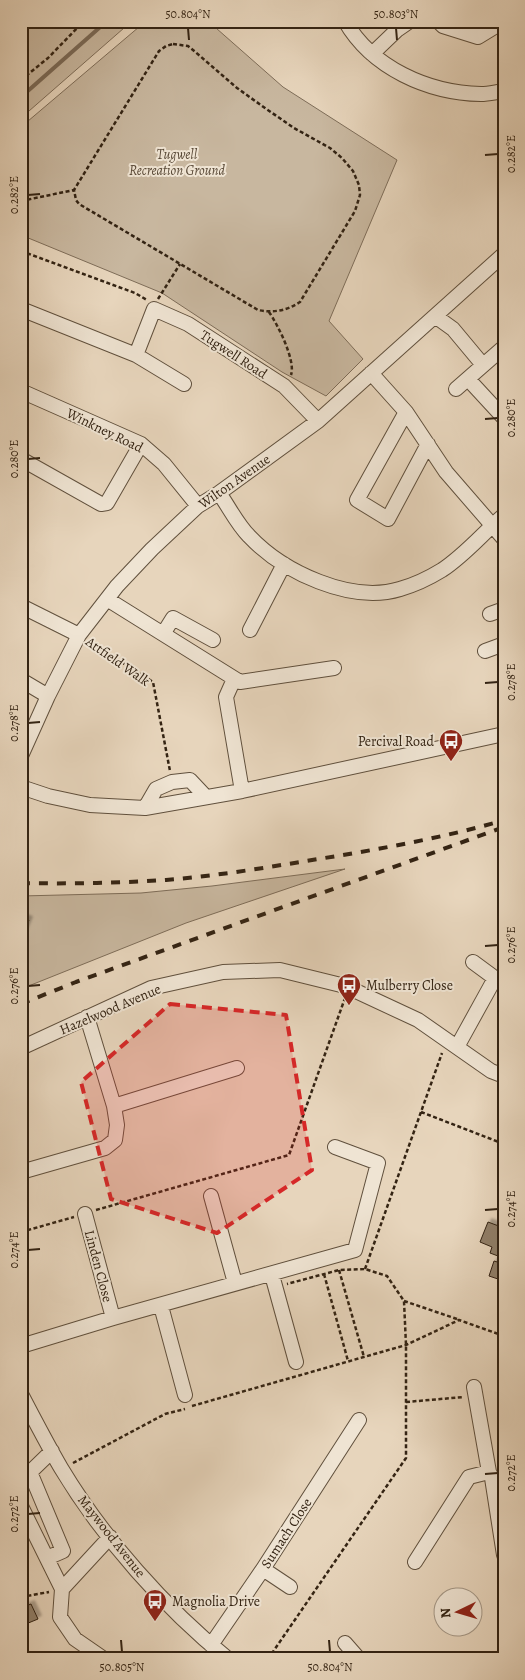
<svg xmlns="http://www.w3.org/2000/svg" width="525" height="1680" font-family="Alegreya,serif">
	<defs>
		<filter id="shadow"><feDropShadow dx="3.5" dy="-3.5" stdDeviation="1" flood-color="#0004"/></filter>
	</defs>
	<rect width="100%" height="100%" fill="#e7d5bc"/>
	<filter id="stains"><feTurbulence type="fractalNoise" baseFrequency=".004" numOctaves="4"/><feColorMatrix values="0 0 0 0 .2 0 0 0 0 .09 0 0 0 0 .02 0 0 0 .5 -.17"/></filter>
	<radialGradient id="worn" r=".72"><stop offset=".6" stop-color="#630" stop-opacity="0"/><stop offset="1" stop-color="#630" stop-opacity=".3"/></radialGradient>
	<!-- green -->
	<path fill="#c8b79f" stroke="#7e6d59" d="M21,21H132L21,118Z
		M146,21H208L283,87L397,160L329,321L363,359L326,396L282,372L162,293L21,235V127Z
		M345,869L186,923L21,989V896L141,893L212,886Z"/>
	<g fill="none" stroke-linecap="round" stroke-linejoin="round">
		<!-- stream -->
		<path stroke="#7a6956" stroke-width="4" d="M21,97L107,21"/>
	</g>
	<!-- building -->
	<path fill="#91806b" stroke="#332313" filter="url(#shadow)" d="M21,917L29,920L21,939Z
		M488,1222L504,1228V1240L498,1256L490,1253L492,1247L480,1242Z
		M494,1261L504,1264V1281L489,1276Z
		M501,1286L504,1287V1308L499,1306L502,1297L498,1295Z
		M31,1604L38,1619L21,1626V1608Z"/>
	<g fill="none" stroke-linecap="round" stroke-linejoin="round">
		<!-- minor casing -->
		<g stroke="#60503d" stroke-width="16">
			<path id="minor" d="M345,21C372,68 428,93 481,94C488,94 496,92 504,91
				M438,21L443,26L478,37L496,26
				M372,54L397,30L410,21
				M21,309L136,355L154,309L188,324L284,386L318,421
				M435,316L453,329L483,365
				M136,355L184,384
				M371,373L406,412L446,472L504,539
				M468,379L504,418
				M456,389L504,347
				M21,391L141,444L164,464L198,506
				M406,412L357,500L388,519L428,444
				M21,459L101,504L107,503L141,444
				M219,493C229,507 237,524 249,536C283,572 351,604 400,589C414,585 429,578 442,570C465,555 483,533 504,515
				M107,599L240,682L334,668
				M21,606L79,635
				M490,614L504,609
				M250,630L284,564
				M163,634L173,618L213,640
				M485,651L504,644
				M234,679L226,697L242,791
				M21,680L48,696
				M21,756L48,696L79,635L117,586L152,549L198,506L219,493L318,421L504,254
				M21,787L48,796L90,805L145,808L242,791L504,734
				M145,808L156,789L172,782L190,780L206,797
				M87,1017L114,1106
				M457,1047L494,980L492,976L473,962
				M21,1048L151,988L223,972L280,970L345,986L418,1020L491,1071L504,1076
				M21,1172L105,1148L115,1140L117,1125L114,1106L237,1068
				M211,1196L235,1283
				M85,1214L113,1318
				M272,1275L296,1362
				M161,1306L185,1395
				M21,1346L113,1318L355,1250L378,1163L335,1147
				M474,1387L489,1472L492,1478L504,1555
				M21,1394C34,1419 47,1444 61,1468C103,1538 165,1608 228,1659
				M30,1472L63,1551L47,1558
				M21,1481L52,1451
				M21,1506L62,1589
				M415,1562L469,1477L489,1472
				M263,1569L290,1587
				M345,1643L359,1659
				M211,1645L263,1569L359,1420
				M104,1659L75,1639L60,1617L62,1589L110,1537"/>
		</g>
		<!-- path -->
		<path stroke="#332313" stroke-width="2.5" stroke-dasharray="4 2.5" stroke-linecap="butt" d="M173,44L188,46L193,50L237,88L265,108L294,128L330,148L342,158L353,171L359,185L360,195L355,211L300,302C287,311 272,313 258,310L79,204L76,200L74,190L159,51L166,46Z
			M21,80L48,58L84,21
			M21,201L74,190
			M21,251L135,293L147,300
			M158,299L180,264
			M269,312C278,325 296,361 291,375
			M88,641L153,682L170,771
			M421,1112L504,1144
			M96,1210L289,1155L345,998
			M21,1232L74,1217
			M365,1269L442,1053
			M339,1270L364,1357
			M324,1274L348,1361
			M404,1301L457,1319
			M406,1402L464,1397
			M192,1406L406,1345L459,1320L504,1336
			M73,1463L165,1414L185,1409
			M21,1597L49,1592
			M268,1659L406,1458V1345L404,1301L387,1276L365,1269L339,1270L287,1284"/>
		<!-- minor -->
		<use href="#minor" stroke="#efe4d3" stroke-width="14"/>
		<!-- rail -->
		<path stroke="#332313" stroke-width="4" stroke-dasharray="9 9" stroke-linecap="butt" d="M21,883C69,884 118,883 166,880C215,876 264,868 312,860C375,850 437,839 498,822
			M21,1004L76,982L504,827"/>
	</g>
	<!-- marked area -->
	<path fill="#d62828" fill-opacity="0.2" stroke="#d62828" stroke-width="4" stroke-dasharray="10 6" stroke-linejoin="round" d="M170,1004L286,1015L312,1170L217,1233L111,1199L81,1082Z"/>
	<!-- ticks -->
	<path fill="none" stroke="#332313" stroke-width="2" d="M188,28L189,40M396,28L397,40M485,155L498,154M28,195L40,194M485,419L498,418M28,459L40,458M485,683L498,682M28,723L40,722M485,946L498,945M28,986L40,985M485,1210L498,1209M28,1250L40,1249M485,1474L498,1473M28,1514L40,1513M121,1640L122,1652M329,1640L330,1652"/>
	<!-- icons -->
	<defs>
		<g id="bus-pin" transform="scale(1.25)"><path d="M0 17L-7.5 6A9.5 9.5 0 1 1 7.5 6Z" fill="#8f2418" stroke="#efe4d3"/><path d="M-5-6H5V4H4V6H2V4H-2V6H-4V4H-5ZM-3.5-4V0h7V-4ZM-3.5 1.2v1.5H-2V1.2ZM2 1.2v1.5H3.5V1.2Z" fill="#fff"/></g>
	</defs>
	<g fill-rule="evenodd">
		<use href="#bus-pin" x="451" y="741"/>
		<use href="#bus-pin" x="349" y="985"/>
		<use href="#bus-pin" x="155" y="1601"/>
	</g>
	<g text-anchor="middle" stroke-width="4" stroke-linejoin="round" paint-order="stroke">
		<!-- park labels -->
		<g font-size="14" font-style="italic" fill="#584836" stroke="#efe4d3">
			<text x="177" y="159">Tugwell<tspan x="177" dy="16">Recreation Ground</tspan></text>
		</g>
		<!-- street labels -->
		<g font-size="14" fill="#332313" stroke="#efe4d3">
			<text transform="translate(234 354) rotate(33)" y="5">Tugwell Road</text>
			<text transform="translate(105 430) rotate(26)" y="5">Winkney Road</text>
			<text transform="translate(234 481) rotate(-35)" y="5">Wilton Avenue</text>
			<text transform="translate(118 661) rotate(35)" y="5">Attfield Walk</text>
			<text transform="translate(110 1009) rotate(-23)" y="5">Hazelwood Avenue</text>
			<text transform="translate(99 1266) rotate(75)" y="5">Linden Close</text>
			<text transform="translate(286 1533) rotate(-57)" y="5">Sumach Close</text>
			<text transform="translate(112 1536) rotate(52)" y="5">Maywood Avenue</text>
		</g>
		<!-- poi labels -->
		<g font-size="14" fill="#332313" stroke="#efe4d3" text-anchor="start">
			<text x="434" y="746" text-anchor="end">Percival Road</text>
			<text x="366" y="990">Mulberry Close</text>
			<text x="172" y="1606">Magnolia Drive</text>
		</g>
	</g>
	<!-- margin -->
	<rect width="525" height="1680" fill="none" stroke="#e7d5bc" stroke-width="55"/>
	<!-- north arrow -->
	<g transform="translate(458 1612) rotate(265)"><circle r="24" fill="#efe4d3" stroke="#a49786"/>
	<path d="M0-4L9 19L0 12L-9 19Z" fill="#8f2418"/>
	<text y="-8" font-size="14" font-weight="bold" text-anchor="middle" fill="#332313">N</text>
	</g>
	<rect x="28" y="28" width="470" height="1624" fill="none" stroke="#332313" stroke-width="2"/>
	<g font-size="12" text-anchor="middle" fill="#332313">
		<text x="188" y="18">50.804°N</text>
		<text x="396" y="18">50.803°N</text>
		<text transform="translate(511 154) rotate(-90)" y="4">0.282°E</text>
		<text transform="translate(14 195) rotate(-90)" y="4">0.282°E</text>
		<text transform="translate(511 418) rotate(-90)" y="4">0.280°E</text>
		<text transform="translate(14 459) rotate(-90)" y="4">0.280°E</text>
		<text transform="translate(511 682) rotate(-90)" y="4">0.278°E</text>
		<text transform="translate(14 723) rotate(-90)" y="4">0.278°E</text>
		<text transform="translate(511 945) rotate(-90)" y="4">0.276°E</text>
		<text transform="translate(14 986) rotate(-90)" y="4">0.276°E</text>
		<text transform="translate(511 1209) rotate(-90)" y="4">0.274°E</text>
		<text transform="translate(14 1250) rotate(-90)" y="4">0.274°E</text>
		<text transform="translate(511 1473) rotate(-90)" y="4">0.272°E</text>
		<text transform="translate(14 1514) rotate(-90)" y="4">0.272°E</text>
		<text x="122" y="1671">50.805°N</text>
		<text x="330" y="1671">50.804°N</text>
	</g>
	<rect width="100%" height="100%" filter="url(#stains)"/>
	<rect width="100%" height="100%" fill="url(#worn)"/>
</svg>
